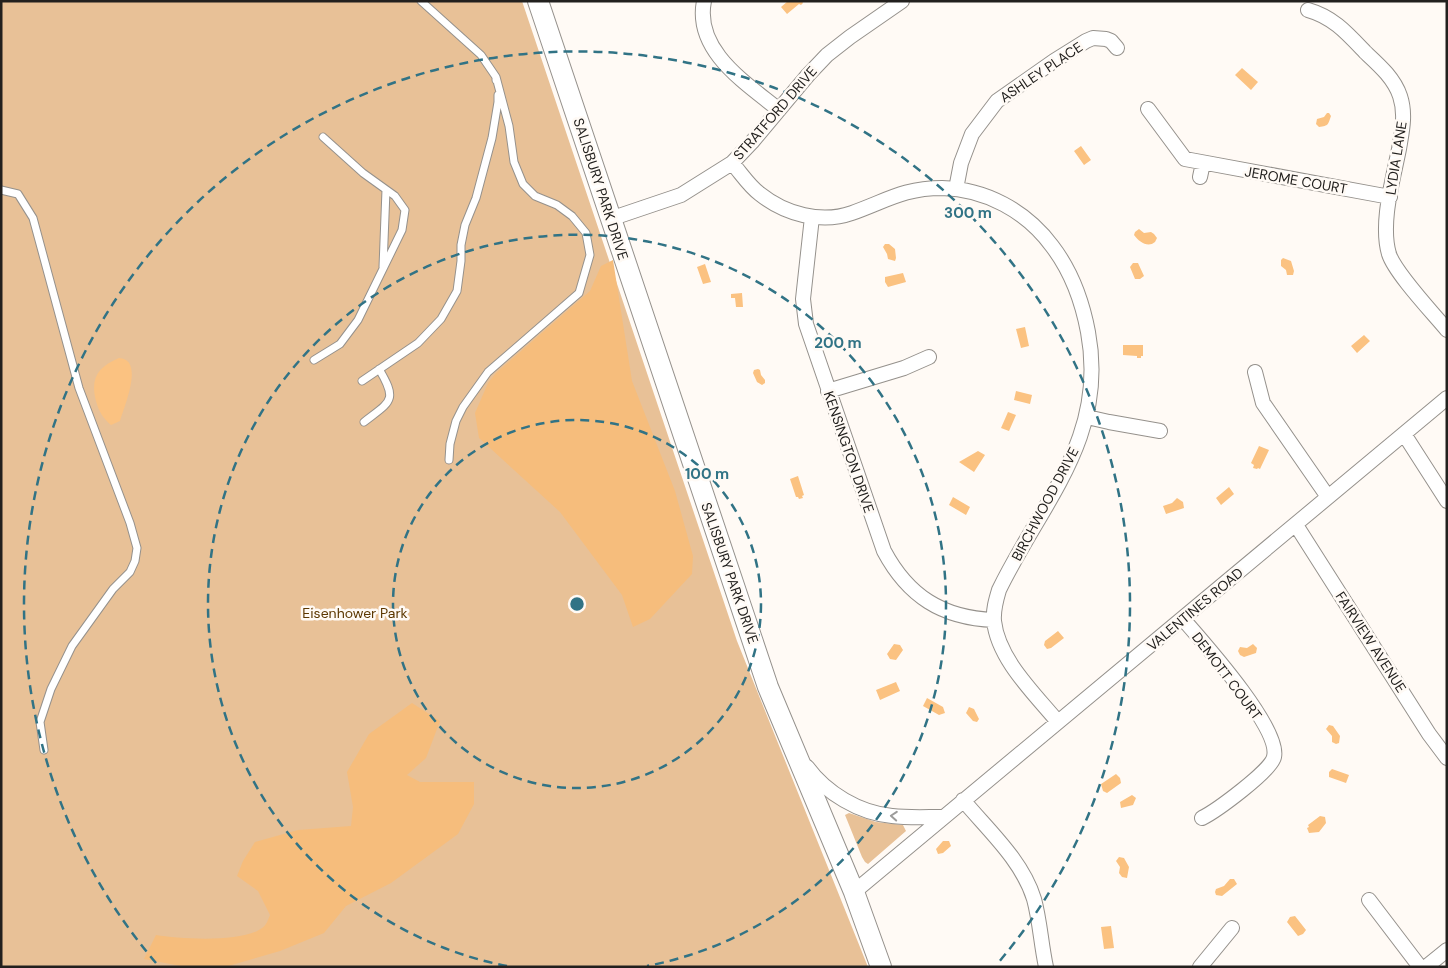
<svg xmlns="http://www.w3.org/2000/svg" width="1448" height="968" font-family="'DM Sans',sans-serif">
	<rect width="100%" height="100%" fill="#fffaf5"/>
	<!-- green -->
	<path fill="#e8c197" d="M1,1H522L737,641L868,967H1Z
		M849,813L876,822L903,825L906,831L868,864L865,862L862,857L845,815Z"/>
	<!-- forest -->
	<path fill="#f6bd7c" d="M613,260L632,381L675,491L693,556L692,574L650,619L633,627L622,595L560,512L479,438L475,413L488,383L496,373L590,291L601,266Z
		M412,703L440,721L426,758L407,775L420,782H474V804L458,834L391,883L346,906L324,933L280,951L225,967H186L144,959L156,935C179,939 243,943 262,928C266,926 268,920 270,915L258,891L237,876L243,861L255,842L298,830L351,826L353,807L347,772L369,734Z"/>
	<!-- water -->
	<path fill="#fbc281" d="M788,1H802L803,3L801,5L799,4L787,14L781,7Z
		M1242,68L1258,82L1251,90L1235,75Z
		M1327,113H1329L1331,116C1328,124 1329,126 1319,127L1316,124L1317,119L1324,117Z
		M1081,146L1091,160L1084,165L1074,151Z
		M1139,229L1144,233L1151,232L1154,234L1157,238L1155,242C1148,248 1139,242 1134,235L1135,232Z
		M885,244H889L895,249L896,258L895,261L888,259L887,254L883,247Z
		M1283,258L1291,261L1294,271L1293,275H1287L1286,270L1281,266V260Z
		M1133,263H1138L1144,276L1140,279H1135L1130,267Z
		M705,264L711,282L703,284L697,267Z
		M903,273L906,282L888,287L885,282V277Z
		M742,293L743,307H736L735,298H731V294Z
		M1025,327L1029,346L1021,348L1016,329Z
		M1364,335L1370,341L1357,353L1351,346Z
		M1123,345H1143V356H1141V358H1137V356L1123,355Z
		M119,358C145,359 124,407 120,421L111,425C103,418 99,412 96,401C90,378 98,367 119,358Z
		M758,369L760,370L761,375L765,380V383L762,385L757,382L753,373L754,370Z
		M1016,391L1032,395L1030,404L1014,400Z
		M1008,412L1016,415L1009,431L1001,428Z
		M1259,446L1269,450L1260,469L1258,468L1257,469L1253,468L1254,465L1251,463Z
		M978,451L985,455L974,472L959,462Z
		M798,476L804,495L802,496L803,498L799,499L798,497H796L790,479Z
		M1229,487L1234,494L1221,505L1216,498Z
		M953,497L970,507L966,515L949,505Z
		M1177,498L1183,502L1184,508L1166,514L1163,506L1172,503Z
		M1058,631L1064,638L1051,648L1047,649L1044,645L1045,641Z
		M894,644L900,645L903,650L896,660L890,659L887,654Z
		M1253,644L1257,648L1256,653L1244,657L1240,655L1238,651L1240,647L1247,648Z
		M896,682L900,691L880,700L876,690Z
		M927,698L943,707L945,713L939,715L923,706Z
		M969,707L974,709L979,719L977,722L973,721L966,713Z
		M1329,725L1333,726L1340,736L1339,743L1336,744L1332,742V736L1326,729Z
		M1332,769L1349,775L1346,783L1329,777V772Z
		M1116,774L1120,778L1121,783L1107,793L1103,791L1101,784Z
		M1132,795L1136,798L1133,805L1121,808L1120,802Z
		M1320,816L1325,817L1326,823L1319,832L1309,833L1307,828L1309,827L1308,825Z
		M943,841H949L951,846L943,853L938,854L936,849Z
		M1119,857L1124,858L1129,867L1127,878L1122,877L1119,873L1120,867L1116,861Z
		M1230,879H1234L1237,884L1222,896L1216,895L1215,892L1216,889L1224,886Z
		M1295,916L1306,930L1303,934L1298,936L1287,922L1290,917Z
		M1111,926L1114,948L1104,949L1101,927Z"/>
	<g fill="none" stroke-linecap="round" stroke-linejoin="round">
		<!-- lane casing -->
		<g stroke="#95918c" stroke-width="9">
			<path id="lane" d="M421,1L481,55L496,77V80
				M1,190L18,194L33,218L79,388L130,523L137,548L135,561L130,572L113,589L72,646L51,689L40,722L44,750
				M383,267L386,190
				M314,360L340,344L358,320L402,230L405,210L395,196L363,173L323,137
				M362,381L418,343L441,319L457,291L461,261V245L465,225L476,198L492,138L498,102V95
				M364,422C391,401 398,401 379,369
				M449,460L450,444L456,421L463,407L488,372L579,293L590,255L586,233L572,216L557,205L535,196L523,184L514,162L509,126L496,77"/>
		</g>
		<!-- street casing -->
		<g stroke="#95918c" stroke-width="16">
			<path id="street" d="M704,1C694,51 746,83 779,110
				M1308,10C1333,17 1347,33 1365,52C1379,65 1394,78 1400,96C1406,114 1402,131 1399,149C1393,180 1380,223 1389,254C1395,273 1433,313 1447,330
				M1148,109L1185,159L1390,197
				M732,163C741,173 749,186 760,194C785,214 821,224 852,213C886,201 904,188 942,188C986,189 1026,211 1052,246C1072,272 1082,300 1088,332C1108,438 1041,503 999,590C996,600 993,610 994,621C998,659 1034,693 1058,722
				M1200,177L1203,163
				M956,189L961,163L972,134L997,101L1054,61L1086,41L1093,38L1106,39L1111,41L1117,48
				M812,217L803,299L806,324L884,551C908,596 942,618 994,620
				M610,219L681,195L732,163L752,142L808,75L827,55L850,37L902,1
				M1255,372L1263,403L1328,497
				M828,391L904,368L929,357
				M1087,417L1109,422L1160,431
				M1404,434L1447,501
				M1296,525L1429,734L1447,758
				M1183,619C1203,642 1281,729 1274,757C1271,771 1216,811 1202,818
				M807,767C826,793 859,813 892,816C908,818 926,817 942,817
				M963,800C988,830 1022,860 1034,899C1040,921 1041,944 1046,967
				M854,892L1447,398
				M1369,900L1420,967
				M1200,967L1232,928
				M1426,967L1447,950"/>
		</g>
		<!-- secondary casing -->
		<g stroke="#95918c" stroke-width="22">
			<path id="secondary" d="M538,1L768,687L854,892L881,967"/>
		</g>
		<!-- lane -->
		<use href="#lane" stroke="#fff" stroke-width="7"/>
		<!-- street -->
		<use href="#street" stroke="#fff" stroke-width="14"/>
		<!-- secondary -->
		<use href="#secondary" stroke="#fff" stroke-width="20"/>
	</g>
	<!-- one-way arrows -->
	<defs><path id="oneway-chevron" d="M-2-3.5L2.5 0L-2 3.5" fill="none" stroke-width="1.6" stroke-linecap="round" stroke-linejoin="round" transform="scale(1.25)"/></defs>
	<use stroke="#9c9b9a" href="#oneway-chevron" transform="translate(894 816) rotate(-176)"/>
	<!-- distance rings -->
	<g fill="none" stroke="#317385" stroke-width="2.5" stroke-dasharray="9 6">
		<circle cx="577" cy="604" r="184"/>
		<path d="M507 966A369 369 0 1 1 647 966"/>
		<path d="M156 963A553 553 0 1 1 998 963"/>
	</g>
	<g text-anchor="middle" stroke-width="5" stroke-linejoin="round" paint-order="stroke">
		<!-- street labels -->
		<g font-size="14" fill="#22201e" stroke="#fffaf5">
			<text transform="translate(1041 72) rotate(-34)" y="5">ASHLEY PLACE</text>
			<text transform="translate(775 113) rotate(-49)" y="5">STRATFORD DRIVE</text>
			<text transform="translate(1396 158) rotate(-81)" y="5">LYDIA LANE</text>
			<text transform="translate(1296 180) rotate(10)" y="5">JEROME COURT</text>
			<text transform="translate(601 189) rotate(72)" y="5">SALISBURY PARK DRIVE</text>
			<text transform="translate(849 452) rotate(71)" y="5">KENSINGTON DRIVE</text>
			<text transform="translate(1045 504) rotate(-62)" y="5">BIRCHWOOD DRIVE</text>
			<text transform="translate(730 573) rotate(71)" y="5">SALISBURY PARK DRIVE</text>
			<text transform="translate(1195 609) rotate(-40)" y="5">VALENTINES ROAD</text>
			<text transform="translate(1371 642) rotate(57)" y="5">FAIRVIEW AVENUE</text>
			<text transform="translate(1227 676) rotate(53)" y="5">DEMOTT COURT</text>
		</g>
		<!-- park labels -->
		<g font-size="14" fill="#5c3700" stroke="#fffaf5">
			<text x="355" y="618">Eisenhower Park</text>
		</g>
	</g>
	<circle cx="577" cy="604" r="8" fill="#317385" stroke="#fffaf5" stroke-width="2.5"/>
	<g font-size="15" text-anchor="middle" font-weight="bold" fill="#317385" stroke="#fffaf5" stroke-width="5" stroke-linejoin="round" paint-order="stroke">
		<text x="968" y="218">300 m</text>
		<text x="838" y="348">200 m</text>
		<text x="707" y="479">100 m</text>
	</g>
	<!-- border -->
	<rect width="1448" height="968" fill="none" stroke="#22201e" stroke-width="5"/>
</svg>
